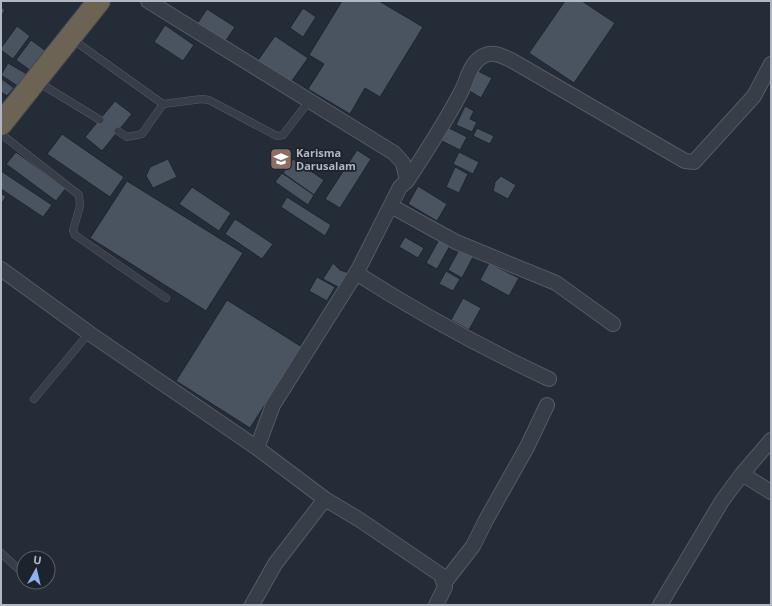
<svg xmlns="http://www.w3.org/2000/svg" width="772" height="606" font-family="'Open Sans',sans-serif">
	<rect width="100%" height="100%" fill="#232c37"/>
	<!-- building -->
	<path fill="#4a5360" stroke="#1e252e" d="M342,1H379L423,27L380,97L365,88L350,114L308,89L324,64L309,55Z
		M565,1H582L615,23L574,83L529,53Z
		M1,7L5,10L1,17Z
		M303,8L316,17L303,37L290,28Z
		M207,9L235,27L225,42L197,24Z
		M165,25L194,45L183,61L154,42Z
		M17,26L30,36L13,59L1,50V48Z
		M275,36L308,58L289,85L256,63Z
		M31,40L46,51L31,71L16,60Z
		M8,63L27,74L19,87L1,75Z
		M478,71L492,78L481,98L468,90Z
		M2,79L14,88L7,96L1,92Z
		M115,101L132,114L102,151L85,137Z
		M465,106L474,111L470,119L477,122L472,132L456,125Z
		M445,126L467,137L460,150L438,139Z
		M477,128L494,136L490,144L473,136Z
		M62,134L124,177L110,197L47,154Z
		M357,150L371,159L340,208L325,199Z
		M16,152L66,188L56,201L6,164Z
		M459,152L479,162L473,174L453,164Z
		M168,159L177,177L153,188L146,176L150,167Z
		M293,159L324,180L314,195L283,173Z
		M455,167L468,174L459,193L446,187Z
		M1,171L52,205L43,217L1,189Z
		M282,173L314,195L308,205L275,182Z
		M501,176L516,185L508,199L493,191L495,182Z
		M127,181L243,253L206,311L90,238Z
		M418,186L447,204L437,221L408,204Z
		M192,187L231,213L219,231L179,204Z
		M1,193L6,197L1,204Z
		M287,197L331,225L325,236L281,207Z
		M235,219L273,244L262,259L225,234Z
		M405,237L424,248L418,258L399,247Z
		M440,238L451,244L437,269L426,263Z
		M460,248L465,253L474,255L462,278L448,270Z
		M333,263L340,270L349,273L340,288L323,279Z
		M489,263L519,278L509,296L480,280Z
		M446,271L460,279L453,291L439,284Z
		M317,277L335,287L327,301L309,291Z
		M463,298L481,308L469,330L451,320Z
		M227,300L302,347L250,428L176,381Z"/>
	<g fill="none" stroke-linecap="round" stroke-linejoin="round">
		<!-- lane casing -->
		<g stroke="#555b65" stroke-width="8">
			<path id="lane" d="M72,39L163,104L202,99L209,100L277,136L283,135L309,101
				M38,82L100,120
				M118,131L127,137L142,134L163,104
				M1,134L79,195L80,206L73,230L75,235L166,298
				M34,399L89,333
				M1,553L24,574
				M34,582V583"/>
		</g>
		<!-- street casing -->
		<g stroke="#555b65" stroke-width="16">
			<path id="street" d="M148,1L394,153L403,163L407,181L400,187L358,270L273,405L257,448
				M407,181C426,152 445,123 461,92C467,81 469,66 480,58C491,50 500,55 511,60L685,161L694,162L754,96L771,64
				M391,206L456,242L556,283L613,324
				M1,269L89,333L257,448L325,499L360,520L441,575L445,587L436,605
				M356,273C417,312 483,348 549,379
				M742,474L771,492
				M445,582L473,546L486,520L527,447L547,405
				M252,605L275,564L325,499
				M660,605L722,501L742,474L771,440"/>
		</g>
		<!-- highway casing -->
		<g stroke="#424852" stroke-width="24">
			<path id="highway" d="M1,124L99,1"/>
		</g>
		<!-- lane -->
		<use href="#lane" stroke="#373e47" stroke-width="7"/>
		<!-- street -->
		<use href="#street" stroke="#373e47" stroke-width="14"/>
		<!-- highway -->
		<use href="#highway" stroke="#6c6355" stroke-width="22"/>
	</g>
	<!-- icons -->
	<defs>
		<g id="school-square" transform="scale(1.15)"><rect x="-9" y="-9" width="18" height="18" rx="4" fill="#8d6e63" stroke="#1c232c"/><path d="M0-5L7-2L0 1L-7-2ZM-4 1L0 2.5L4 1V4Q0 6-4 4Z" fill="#fff"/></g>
	</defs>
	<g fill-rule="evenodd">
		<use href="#school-square" x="281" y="159"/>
	</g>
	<g text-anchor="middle" stroke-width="3.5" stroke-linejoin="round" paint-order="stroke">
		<!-- poi labels -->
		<g font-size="11" font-weight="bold" fill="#b2b8c3" stroke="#1c232c" text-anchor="start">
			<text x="296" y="157">Karisma<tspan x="296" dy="13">Darusalam</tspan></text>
		</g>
	</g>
	<!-- border -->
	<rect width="772" height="606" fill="none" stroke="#b2b8c3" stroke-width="4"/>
	<!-- north arrow -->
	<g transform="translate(36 570) rotate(8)"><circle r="19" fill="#1c232c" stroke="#585f68"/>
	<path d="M0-3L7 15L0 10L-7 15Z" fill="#8eb2ec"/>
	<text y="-6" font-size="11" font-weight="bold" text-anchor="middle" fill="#b2b8c3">U</text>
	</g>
</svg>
